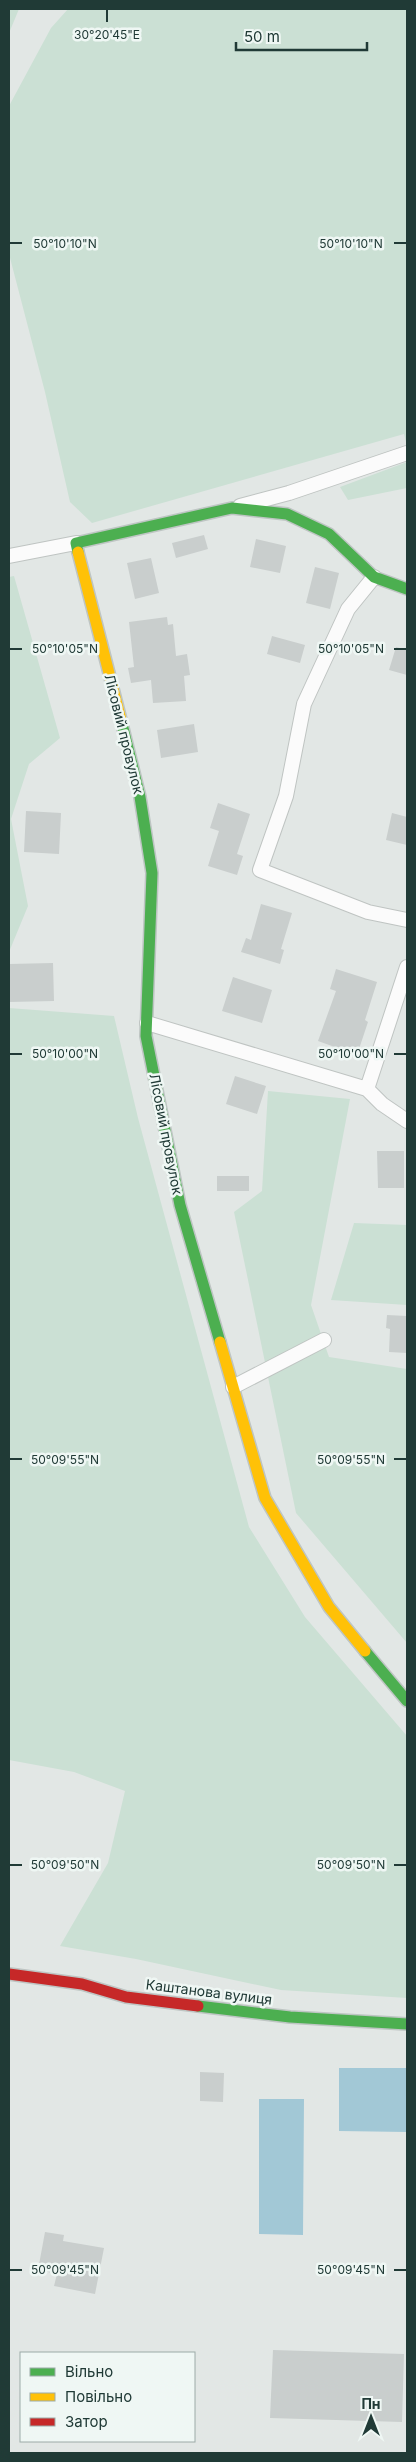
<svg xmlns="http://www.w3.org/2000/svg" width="416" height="2462" font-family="Inter,sans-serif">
	<rect width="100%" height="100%" fill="#e2e7e5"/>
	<!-- green -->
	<path fill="#cbe0d4" d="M9,9H19L9,33Z
		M68,9H407V446L404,434L92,523L70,502L45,392L9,254V106L51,28Z
		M407,462V488L348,500L340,487Z
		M14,576L60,738L29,764L11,819L28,906L9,952V577Z
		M9,1008L114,1016L138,1118L249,1527L305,1617L407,1736V1998L281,1990L136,1959L60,1946L108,1863L125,1791L74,1772L9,1760Z
		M268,1091L350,1099L311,1305L329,1357L407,1369V1643L296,1513L234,1212L262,1191Z
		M354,1223L407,1225V1305L331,1300Z"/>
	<!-- water -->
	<path fill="#a2c8d6" d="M339,2068H407V2132L339,2131Z
		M259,2099H304L303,2235L259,2234Z"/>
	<!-- building -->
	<path fill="#c9cecd" d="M204,535L208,549L176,558L172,543Z
		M256,539L286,546L280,573L250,567Z
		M151,558L159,593L135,599L127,563Z
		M315,567L339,573L330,609L306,603Z
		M167,617L168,625L173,624L176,656L187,654L190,675L184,676L186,701L153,703L151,680L131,683L128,668L134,667L129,622Z
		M272,636L305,645L300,663L267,654Z
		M396,647L407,650V675L389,670Z
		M194,724L198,752L161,758L157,730Z
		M218,803L250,814L237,854L243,856L237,875L208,866L219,831L210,828Z
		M26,811L61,813L59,854L24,852Z
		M392,813L407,817V845L386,840Z
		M261,904L292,913L281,949L284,950L280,964L241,952L246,938L251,940Z
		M53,963L54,1001L9,1002V964Z
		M336,969L377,982L365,1020L368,1022L357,1055L318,1041L336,991L330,989Z
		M233,977L272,990L262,1023L222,1011Z
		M235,1076L266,1086L257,1114L226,1104Z
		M377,1151H404V1188H378Z
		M217,1176H249V1191H217Z
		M387,1315L407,1316V1353L389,1352L390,1329L386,1328Z
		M200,2072L224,2073L223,2102L200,2101Z
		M45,2232L64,2235L63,2241L104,2248L95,2294L54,2286L57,2274L38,2270Z
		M273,2350L404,2354L402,2422L270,2418Z"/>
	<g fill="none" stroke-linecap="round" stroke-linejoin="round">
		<!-- street casing -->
		<g stroke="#bfc4c2" stroke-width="16">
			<path id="street" d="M240,506L289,493L407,453
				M9,556L76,543
				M374,577L348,609L304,704L286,796L260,870L368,912L407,920
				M407,967L367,1089L382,1104L407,1121
				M147,1023L367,1089
				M233,1387L324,1340"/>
		</g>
		<!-- fast casing -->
		<g stroke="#bec5c3" stroke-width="14">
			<path id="fast" d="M78,552L76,543L232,508L287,514L329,534L374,577L407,589
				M121,720L140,797L152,873L146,1036L180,1205L220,1342
				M365,1651L407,1701
				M198,2006L290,2017L407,2024"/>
		</g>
		<!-- slow casing -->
		<g stroke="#bec5c3" stroke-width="14">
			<path id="slow" d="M78,552L121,720
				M220,1342L265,1498L329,1607L365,1651"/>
		</g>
		<!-- jam casing -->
		<g stroke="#bec5c3" stroke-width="14">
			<path id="jam" d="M9,1974L82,1984L126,1997L198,2006"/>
		</g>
		<!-- street -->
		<use href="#street" stroke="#fbfbfb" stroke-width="14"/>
		<!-- fast -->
		<use href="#fast" stroke="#4caf50" stroke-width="11"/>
		<!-- slow -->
		<use href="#slow" stroke="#ffc107" stroke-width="11"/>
		<!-- jam -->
		<use href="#jam" stroke="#c62828" stroke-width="11"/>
	</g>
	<!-- ticks -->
	<path fill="none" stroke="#203a36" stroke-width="2" d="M107,10V22M10,243H22M394,243H406M10,649H22M394,649H406M10,1054H22M394,1054H406M10,1459H22M394,1459H406M10,1865H22M394,1865H406M10,2270H22M394,2270H406"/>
	<g text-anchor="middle" stroke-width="5" stroke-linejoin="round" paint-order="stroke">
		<!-- street labels -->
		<g font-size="14" fill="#203a36" stroke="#eff7f4">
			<text transform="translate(124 734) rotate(76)" y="5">Лісовий провулок</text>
			<text transform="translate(166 1134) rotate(79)" y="5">Лісовий провулок</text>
			<text transform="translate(209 1992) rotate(7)" y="5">Каштанова вулиця</text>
		</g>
	</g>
	<g font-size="12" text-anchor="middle" fill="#203a36" stroke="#eff7f4" stroke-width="5" stroke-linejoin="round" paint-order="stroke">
		<text x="107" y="39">30°20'45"E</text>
		<text x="65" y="248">50°10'10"N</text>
		<text x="351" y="248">50°10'10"N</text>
		<text x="65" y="653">50°10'05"N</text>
		<text x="351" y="653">50°10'05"N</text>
		<text x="65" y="1058">50°10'00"N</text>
		<text x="351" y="1058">50°10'00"N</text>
		<text x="65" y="1464">50°09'55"N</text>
		<text x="351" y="1464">50°09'55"N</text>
		<text x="65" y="1869">50°09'50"N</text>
		<text x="351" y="1869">50°09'50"N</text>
		<text x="65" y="2274">50°09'45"N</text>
		<text x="351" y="2274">50°09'45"N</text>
	</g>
	<!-- border -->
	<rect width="416" height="2462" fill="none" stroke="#203a36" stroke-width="20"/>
	<!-- legend -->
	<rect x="20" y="2352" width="175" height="90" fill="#eff7f4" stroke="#9caba8"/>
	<rect x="30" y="2368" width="25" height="8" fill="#4caf50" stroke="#9caba8"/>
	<text x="65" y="2377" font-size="15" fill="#203a36">Вільно</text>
	<rect x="30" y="2393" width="25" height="8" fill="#ffc107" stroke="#9caba8"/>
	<text x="65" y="2402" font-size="15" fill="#203a36">Повільно</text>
	<rect x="30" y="2418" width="25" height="8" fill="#c62828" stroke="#9caba8"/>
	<text x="65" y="2427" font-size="15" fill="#203a36">Затор</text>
	<!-- north arrow -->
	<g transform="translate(371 2417)" stroke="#eff7f4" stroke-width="4" paint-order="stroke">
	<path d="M0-4L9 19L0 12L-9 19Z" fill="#203a36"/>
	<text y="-8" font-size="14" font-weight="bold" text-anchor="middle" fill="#203a36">Пн</text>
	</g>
	<!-- scale -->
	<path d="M236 42v8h131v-8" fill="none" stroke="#203a36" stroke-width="2.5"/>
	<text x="244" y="42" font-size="15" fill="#203a36" stroke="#eff7f4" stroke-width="4" paint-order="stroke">50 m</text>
</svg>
